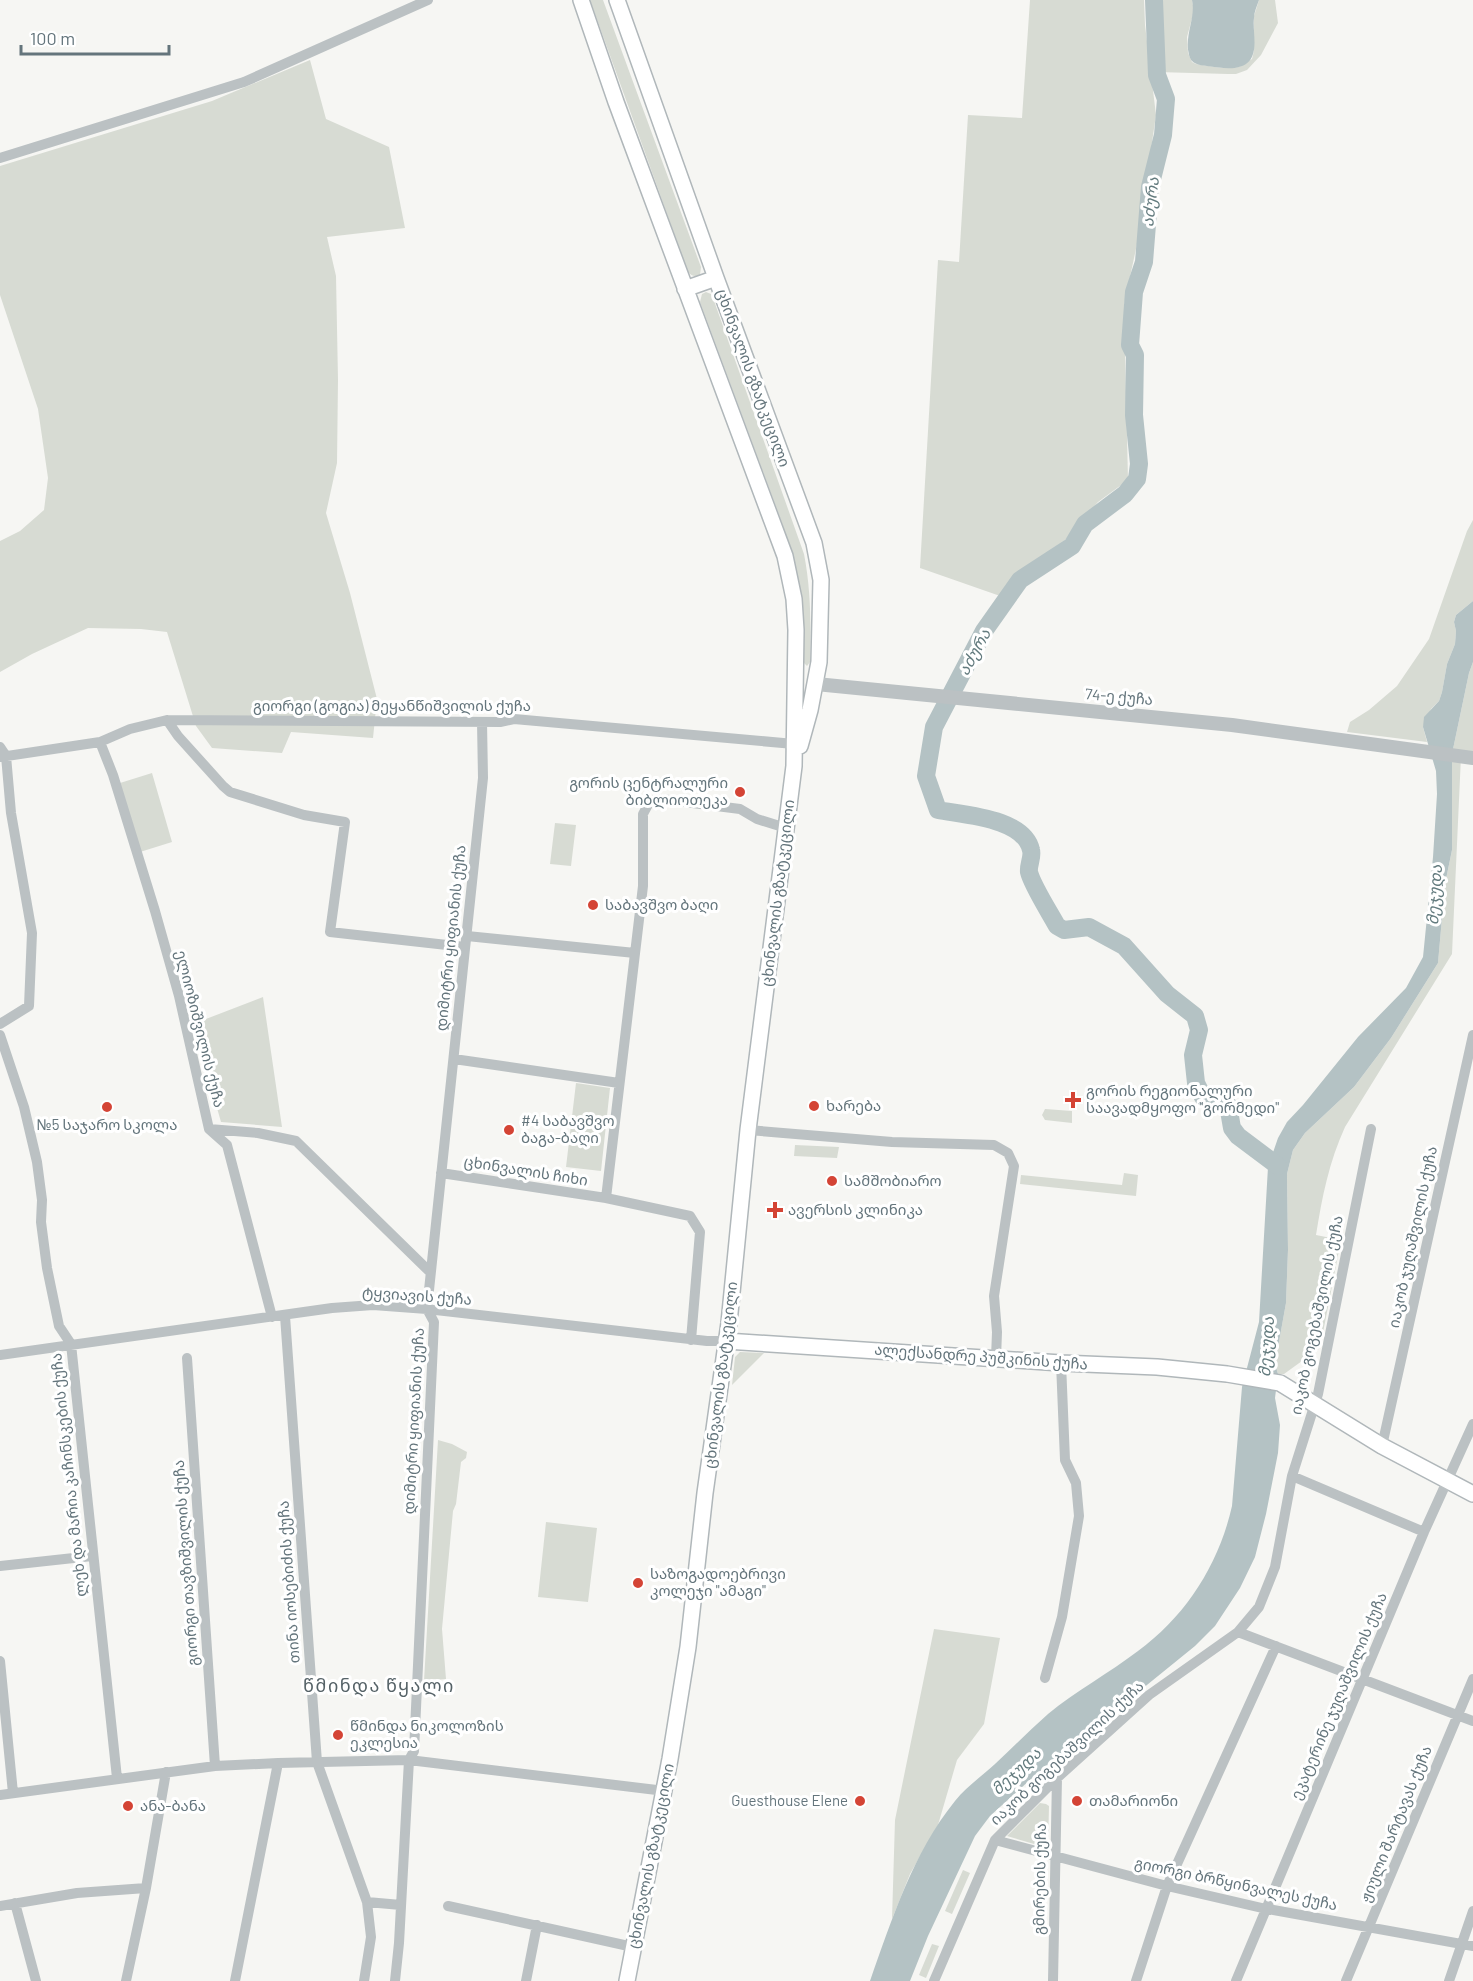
<svg xmlns="http://www.w3.org/2000/svg" width="1473" height="1981" font-family="Barlow,'Noto Sans Georgian',sans-serif">
	<rect width="100%" height="100%" fill="#f6f6f3"/>
	<!-- green -->
	<path fill="#d7dbd3" d="M590,0H603L701,267L700,275C694,277 692,276 688,272Z
		M1030,0H1144L1145,25L1156,115L1137,244L1124,305L1128,480L1098,502L1065,540L1017,576L1003,597L920,568L938,260L959,262L968,115L1022,118Z
		M1154,0H1192L1194,11L1187,37L1188,53L1192,62L1196,64L1221,68L1239,67L1252,59L1254,51V16L1259,0H1275L1278,23L1261,55L1247,70L1236,74H1228L1157,72Z
		M310,60L326,119L389,147L405,228L327,237L336,276L338,380L337,463L326,513L350,593L377,699L373,738L291,732L282,753L212,748L196,726L167,632L141,629L88,628L32,654L0,672V541L20,531L44,510L48,478L38,409L0,295V166L212,101Z
		M706,292L711,294L713,298L804,554C811,590 811,625 810,662L807,666L803,662L793,559L782,523L700,302L702,294Z
		M1473,520V601L1456,615L1454,622L1456,631L1455,644L1447,664L1442,692L1439,701L1431,709L1423,727L1427,742L1347,732L1350,722L1369,710L1397,686L1429,639L1467,531Z
		M1473,662V758L1461,756L1452,954L1345,1127C1329,1162 1322,1197 1316,1235L1341,1240L1320,1348L1284,1374H1278L1275,1364L1286,1303L1288,1250L1287,1174L1293,1150L1305,1133L1354,1087L1391,1038L1438,963L1445,884L1452,850V754L1469,673Z
		M152,773L172,842L140,852L120,783Z
		M555,823L576,825L571,866L550,864Z
		M263,997L282,1127L221,1122L193,1024Z
		M576,1083L610,1088L601,1171L566,1167Z
		M1045,1109L1072,1111V1123L1045,1120L1042,1115Z
		M795,1145L839,1147L837,1158L794,1156Z
		M1124,1173L1138,1175L1136,1196L1020,1184L1021,1175L1122,1185Z
		M740,1352L764,1353L732,1385L735,1357Z
		M438,1440L452,1444L467,1452L466,1458L461,1462L456,1504L453,1511L442,1629L446,1679L424,1681Z
		M546,1522L597,1528L588,1602L538,1597Z
		M934,1629L1000,1638L984,1724L957,1760L938,1825L910,1874L892,1919L895,1820Z
		M1040,1803L1046,1804L1049,1806L1048,1848L1007,1836Z
		M963,1870L970,1873L952,1914L945,1911Z
		M932,1944L939,1946L926,1978L919,1975Z"/>
	<!-- water -->
	<path fill="#b4c2c4" d="M1192,0H1259C1257,6 1254,12 1254,18C1252,34 1262,61 1239,67C1230,70 1217,67 1207,66C1199,65 1191,64 1189,55C1184,35 1196,18 1192,0Z
		M1473,601V662L1469,673L1452,754V850L1445,884L1438,963L1391,1038L1354,1087L1305,1133L1293,1150L1287,1174L1288,1250L1286,1303L1275,1364L1278,1374L1275,1398L1280,1425L1278,1453L1266,1514L1255,1557L1240,1588L1215,1626L1195,1646L1031,1779L990,1816L975,1836L928,1936L910,1981H870C892,1919 913,1853 955,1801C966,1787 982,1776 995,1764C1013,1747 1030,1730 1048,1714C1076,1691 1109,1673 1138,1651C1186,1616 1219,1564 1232,1506L1242,1387L1259,1322L1268,1167L1278,1138L1287,1122L1303,1105L1358,1037L1406,988L1423,957L1433,857L1437,794L1436,771L1423,727L1424,717L1439,701L1442,692L1447,664L1455,644L1456,631L1454,622L1456,615Z"/>
	<g fill="none" stroke-linecap="round" stroke-linejoin="round">
		<!-- river -->
		<path stroke="#b4c2c4" stroke-width="18" d="M1154,0L1157,75L1166,99L1163,135L1150,187L1144,262L1134,292L1130,345L1135,355L1134,415L1139,464L1137,479L1125,494L1085,524L1072,546L1020,580L984,631L934,727L926,776L938,810C964,815 1024,818 1031,850C1033,857 1028,865 1029,872C1032,885 1050,913 1057,926L1064,930L1089,927L1124,946L1167,994L1195,1016L1199,1030L1193,1055L1196,1083L1203,1097L1217,1098L1228,1105L1232,1128L1238,1136L1278,1166"/>
		<!-- secondary casing -->
		<g stroke="#b0b7ba" stroke-width="18">
			<path id="secondary" d="M581,0L616,102L785,556L794,599L796,630L794,766L748,1130L729,1323L705,1493L688,1647L670,1759L627,1981
				M617,0L716,278L814,543L821,580L819,662L810,710L800,746
				M685,289L716,278
				M726,1341L1061,1363L1157,1367L1227,1374L1280,1383L1382,1446L1473,1494"/>
		</g>
		<!-- minor -->
		<path stroke="#bbc1c3" stroke-width="10" d="M0,158L244,82L428,0
			M167,720L178,736L223,786L230,792L304,815L345,822L330,932L465,947
			M100,742L113,775L155,911L179,996L209,1129
			M0,747L6,756L11,813L32,933L29,1006L0,1024
			M0,757L100,742L130,729L167,720L500,722L514,719L794,744
			M467,936L635,953
			M0,1035L24,1107L37,1162L42,1200L41,1222L47,1268L59,1326L71,1344L117,1778
			M454,1059L619,1083
			M209,1129L258,1133L296,1141L430,1272
			M209,1129L227,1145L272,1317
			M748,1130L892,1142L994,1145L1008,1153L1014,1166L994,1296L997,1332L996,1358
			M441,1173L606,1198L690,1216L700,1232L691,1340
			M606,1198L643,886V814L650,801L661,799L740,809L757,819L786,828
			M285,1316L317,1762L367,1902L371,1937L364,1981
			M0,1355L332,1308L373,1305L427,1309L707,1341H726
			M187,1358L215,1766
			M1382,1446L1473,1035
			M1292,1476L1424,1532
			M0,1566L92,1556
			M1238,1632L1473,1721
			M0,1661L13,1793
			M1045,1678L1062,1617L1079,1516L1076,1483L1065,1460L1061,1363
			M0,1795L215,1766L278,1763L409,1760L665,1791
			M995,1840L1167,1886L1262,1908L1473,1946
			M367,1902L401,1905
			M15,1903L36,1981
			M0,1906L77,1893L146,1888
			M448,1906L633,1947
			M126,1981L146,1888L166,1772
			M235,1981L278,1763
			M395,1981L399,1943L409,1760L414,1751L434,1322L427,1309L483,778L482,722
			M526,1981L537,1925
			M934,1981L995,1840L1057,1778L1149,1695L1238,1632L1259,1607L1275,1567L1292,1476L1318,1394L1371,1129
			M1053,1981L1057,1778
			M1136,1981L1167,1886L1276,1646
			M1236,1981L1424,1532L1473,1424
			M1346,1981L1473,1679
			M1449,1981L1473,1911"/>
		<!-- tertiary -->
		<path stroke="#bbc1c3" stroke-width="14" d="M816,684L1232,725L1473,758"/>
		<!-- secondary -->
		<use href="#secondary" stroke="#fff" stroke-width="15"/>
	</g>
	<!-- markers -->
	<g fill="#d44435" stroke="#fff" stroke-width="2">
		<circle cx="740" cy="792" r="6"/>
		<circle cx="593" cy="905" r="6"/>
		<path d="M1070 1091h6v6h6v6h-6v6h-6v-6h-6v-6h6z"/>
		<circle cx="814" cy="1106" r="6"/>
		<circle cx="107" cy="1107" r="6"/>
		<circle cx="509" cy="1130" r="6"/>
		<circle cx="832" cy="1181" r="6"/>
		<path d="M772 1201h6v6h6v6h-6v6h-6v-6h-6v-6h6z"/>
		<circle cx="638" cy="1583" r="6"/>
		<circle cx="338" cy="1735" r="6"/>
		<circle cx="860" cy="1801" r="6"/>
		<circle cx="1077" cy="1801" r="6"/>
		<circle cx="128" cy="1806" r="6"/>
	</g>
	<g text-anchor="middle" stroke-width="6" stroke-linejoin="round" paint-order="stroke">
		<!-- street labels -->
		<g font-size="15" fill="#64757c" stroke="#fff">
			<text transform="translate(753 378) rotate(70)" y="5">ცხინვალის გზატკეცილი</text>
			<text transform="translate(1119 697) rotate(5)" y="5">74-ე ქუჩა</text>
			<text x="392" y="711">გიორგი (გოგია) მეყანწიშვილის ქუჩა</text>
			<text transform="translate(778 893) rotate(-83)" y="5">ცხინვალის გზატკეცილი</text>
			<text transform="translate(451 938) rotate(-84)" y="5">დიმიტრი ყიფიანის ქუჩა</text>
			<text transform="translate(200 1029) rotate(76)" y="5">ელიოზიშვილის ქუჩა</text>
			<text transform="translate(526 1171) rotate(9)" y="5">ცხინვალის ჩიხი</text>
			<text transform="translate(1413 1237) rotate(-78)" y="5">იაკობ ჯუღაშვილის ქუჩა</text>
			<text transform="translate(417 1296) rotate(4)" y="5">ტყვიავის ქუჩა</text>
			<text transform="translate(1317 1315) rotate(-78)" y="5">იაკობ გოგებაშვილის ქუჩა</text>
			<text transform="translate(981 1357) rotate(4)" y="5">ალექსანდრე პუშკინის ქუჩა</text>
			<text transform="translate(721 1375) rotate(-83)" y="5">ცხინვალის გზატკეცილი</text>
			<text transform="translate(414 1421) rotate(-87)" y="5">დიმიტრი ყიფიანის ქუჩა</text>
			<text transform="translate(69 1475) rotate(-96)" y="5">ლეხ და მარია კაჩინსკების ქუჩა</text>
			<text transform="translate(186 1563) rotate(-94)" y="5">გიორგი თავზიშვილის ქუჩა</text>
			<text transform="translate(289 1582) rotate(-94)" y="5">თინა იოსებიძის ქუჩა</text>
			<text transform="translate(1339 1696) rotate(-67)" y="5">ეკატერინე ჯუღაშვილის ქუჩა</text>
			<text transform="translate(1067 1753) rotate(-43)" y="5">იაკობ გოგებაშვილის ქუჩა</text>
			<text transform="translate(1396 1824) rotate(-68)" y="5">ჟიული შარტავას ქუჩა</text>
			<text transform="translate(651 1856) rotate(-79)" y="5">ცხინვალის გზატკეცილი</text>
			<text transform="translate(1040 1879) rotate(-89)" y="5">გმირების ქუჩა</text>
			<text transform="translate(1236 1884) rotate(12)" y="5">გიორგი ბრწყინვალეს ქუჩა</text>
		</g>
		<!-- poi labels -->
		<g font-size="15" fill="#64757c" stroke="#fff" text-anchor="start">
			<text x="728" y="788" text-anchor="end">გორის ცენტრალური<tspan x="728" dy="17">ბიბლიოთეკა</tspan></text>
			<text x="605" y="910">საბავშვო ბაღი</text>
			<text x="1086" y="1096">გორის რეგიონალური<tspan x="1086" dy="17">საავადმყოფო "გორმედი"</tspan></text>
			<text x="826" y="1111">ხარება</text>
			<text x="521" y="1126">#4 საბავშვო<tspan x="521" dy="17">ბაგა-ბაღი</tspan></text>
			<text x="107" y="1130" text-anchor="middle">№5 საჯარო სკოლა</text>
			<text x="844" y="1186">სამშობიარო</text>
			<text x="788" y="1215">ავერსის კლინიკა</text>
			<text x="650" y="1579">საზოგადოებრივი<tspan x="650" dy="17">კოლეჯი "ამაგი"</tspan></text>
			<text x="350" y="1731">წმინდა ნიკოლოზის<tspan x="350" dy="17">ეკლესია</tspan></text>
			<text x="848" y="1806" text-anchor="end">Guesthouse Elene</text>
			<text x="1089" y="1806">თამარიონი</text>
			<text x="140" y="1811">ანა-ბანა</text>
		</g>
		<!-- water labels -->
		<g font-size="16" font-style="italic" fill="#637b7e" stroke="#fff">
			<text transform="translate(1150 202) rotate(-83)" y="6">აძურა</text>
			<text transform="translate(974 652) rotate(-61)" y="6">აძურა</text>
			<text transform="translate(1434 895) rotate(-86)" y="6">მეჯუდა</text>
			<text transform="translate(1266 1347) rotate(-86)" y="6">მეჯუდა</text>
			<text transform="translate(1016 1771) rotate(-43)" y="6">მეჯუდა</text>
		</g>
		<!-- quarter labels -->
		<g font-size="18" letter-spacing="1.5" fill="#556267" stroke="#fff">
			<text x="379" y="1692">წმინდა წყალი</text>
		</g>
	</g>
	<!-- scale -->
	<path d="M21 45v9h148v-9" fill="none" stroke="#64757c" stroke-width="3"/>
	<text x="30" y="45" font-size="18" fill="#64757c" stroke="#ffffff" stroke-width="4.5" paint-order="stroke">100 m</text>
</svg>
